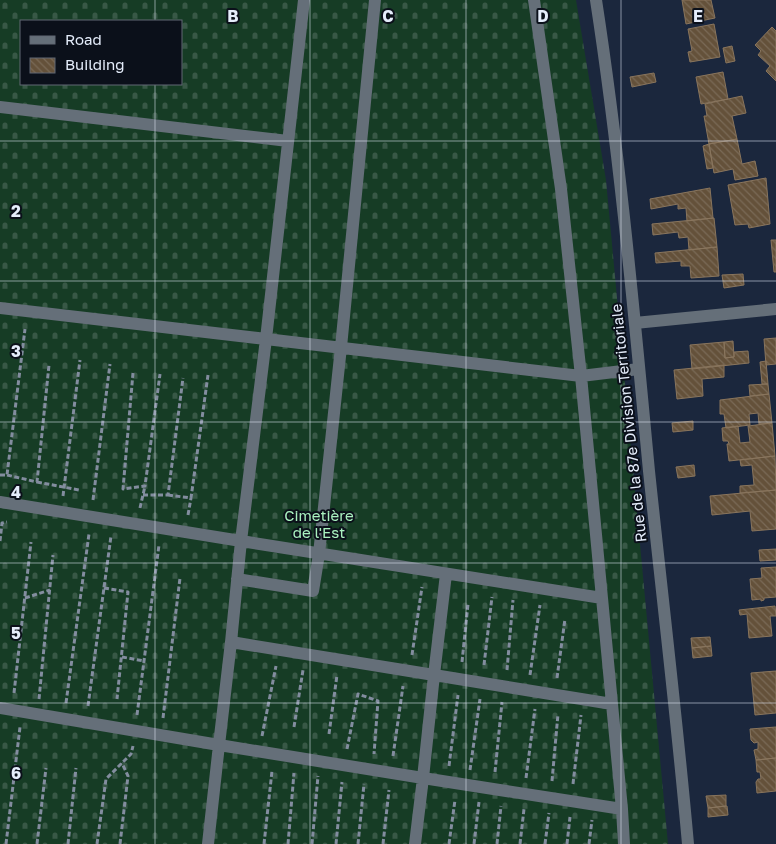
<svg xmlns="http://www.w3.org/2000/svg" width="776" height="844" font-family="'Golos Text',sans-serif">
	<defs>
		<pattern id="cemetery-stones" width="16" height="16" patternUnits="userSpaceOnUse" patternTransform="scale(1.25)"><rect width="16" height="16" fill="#163c25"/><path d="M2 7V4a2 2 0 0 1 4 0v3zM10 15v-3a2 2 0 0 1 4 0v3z" fill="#385846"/></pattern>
		<pattern id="building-back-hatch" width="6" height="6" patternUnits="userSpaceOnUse" patternTransform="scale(1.25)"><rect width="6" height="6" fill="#64513a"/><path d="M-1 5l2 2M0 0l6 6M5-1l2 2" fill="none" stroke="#7a6a57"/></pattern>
	</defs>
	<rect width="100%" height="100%" fill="#1b273d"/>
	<!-- cemetery -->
	<path fill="url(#cemetery-stones)" fill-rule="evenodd" d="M0,0H576L606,180L668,844H0ZM21,21H181V84H21Z"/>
	<!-- building -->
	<path fill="url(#building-back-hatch)" stroke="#89755d" d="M682,0H711L715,18L686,24Z
		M714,24L720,57L690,62L688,52L692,51L688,29Z
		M772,27L776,31V81L766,71L770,66L758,55L761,51L755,45Z
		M732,46L735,61L726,63L723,48Z
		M723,72L728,99L701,104L696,77Z
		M654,73L656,82L632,87L630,77Z
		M742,96L746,113L732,116L737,139L709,144L704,116H707L705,104Z
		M737,139L742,164L755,161L758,176L735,180L733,169L714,173L709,144Z
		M709,144L713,168L707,169L703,146Z
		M766,178L770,224L749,228L748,224L735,225L728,185Z
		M710,188L713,218L687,221L686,208L678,209V204L651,209L650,199Z
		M714,218L717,247L689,250L688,237L679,238L678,232L653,235L652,224Z
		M771,240H776V272H774Z
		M717,247L719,276L691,278L690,266H681V261L656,263L655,253Z
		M743,274L744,285L724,288L722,275Z
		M776,338V364L766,365L764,339Z
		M733,341L734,357L725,358L724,342Z
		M724,342L725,358L734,357V352L748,351L749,363L692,369L690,345Z
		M766,361L768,384H762L760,362Z
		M724,365V377L702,379L703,396L677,399L674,370Z
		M768,384L769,394L750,396L749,385Z
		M769,394L772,423L759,424L758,413L749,414L750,425L726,428L724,414H720V400Z
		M693,421V430L673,432L672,423Z
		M772,423L775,456L729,461L727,444H729L728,441H723L722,428L738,426L740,443L750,442L748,426Z
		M775,456L776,490L740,493V486L754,485L752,465L741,466L740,460Z
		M694,465L695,476L678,478L676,467Z
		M776,490V529L752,531L750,511L712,515L710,496Z
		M776,549V560L760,561L759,550Z
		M776,567V597L764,598V600L761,601V599L752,600L750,579L762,578L761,568Z
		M775,606L776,616H770L772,636L749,638L747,614L740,615L739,610Z
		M710,637L711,646L692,648L691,638Z
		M711,646L712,656L693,658L692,648Z
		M776,671V713L755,715L751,673Z
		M776,727V758L756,760L754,750L758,749V742L754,743L751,740L750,729Z
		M776,758V791L757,793L756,782L758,779H761L760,772H757L756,760Z
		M726,795V806L708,808L706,796Z
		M727,806L728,815L708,817V808Z"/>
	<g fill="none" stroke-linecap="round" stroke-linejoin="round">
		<!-- path -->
		<path stroke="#838d9f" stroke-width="3" stroke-dasharray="5 2.5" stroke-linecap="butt" d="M133,373L123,489L145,486L160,374
			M0,475H7L25,329
			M7,475L37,482L49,365
			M37,482L79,490
			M143,495H168L183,378
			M168,495L191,498L208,375
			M63,496L80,360
			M93,500L110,364
			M140,508L145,486
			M188,515L191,498
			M0,541L2,523L7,522
			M104,588L128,592L117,699
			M25,598L50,590
			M412,655L422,587
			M122,657L144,661
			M462,662L468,604
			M484,665L492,597
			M507,670L513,600
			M530,675L540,605
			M557,678L565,619
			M14,693L31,542
			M39,699L53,555
			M66,703L89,534
			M88,706L111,536
			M137,715L159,545
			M163,718L180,578
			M294,727L303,670
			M329,734L337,675
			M262,736L276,666
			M347,749L358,694L378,701L374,754
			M393,756L403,686
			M449,766L458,695
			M470,770L480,699
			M495,772L502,702
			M526,778L535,709
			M552,781L558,714
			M573,784L581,715
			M6,844L20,727
			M37,844L46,768
			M68,844L76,768
			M97,844L106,779L131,754L133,746
			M120,844L128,776L122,763
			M264,844L272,771
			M288,844L294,773
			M312,844L318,776
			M336,844L342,782
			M358,844L364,784
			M383,844L389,790
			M449,844L455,800
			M474,844L479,802
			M497,844L501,806
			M520,844L524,809
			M545,844L549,813
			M567,844L570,817
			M589,844L592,820"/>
		<!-- lane -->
		<path stroke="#656f79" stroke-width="12" d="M534,0L561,189L581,376L639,369
			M0,107L288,141
			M0,308L266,339L304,0
			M266,339L581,376L602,598L241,541Z
			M0,502L241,541L231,642L434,675L446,574
			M237,579L313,591L319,554L341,347L375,0
			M231,642L219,745L423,778L434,675L612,704L602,598
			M0,708L219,745L208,844
			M622,809L624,844
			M415,844L423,778L622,809L612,704"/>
		<!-- street -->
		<path stroke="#656f79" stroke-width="12" d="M596,0C620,156 634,313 649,471C662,595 677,719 688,844
			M635,323L776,309"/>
	</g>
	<!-- grid -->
	<path fill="none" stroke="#e5edfb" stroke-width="1" stroke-opacity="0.55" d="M155,0V21M310,0V844M466,0V844M621,0V844M155,84V844M0,141H776M0,281H776M0,422H776M0,563H776M0,703H776"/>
	<g text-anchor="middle" stroke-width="4" stroke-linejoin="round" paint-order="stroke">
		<!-- street labels -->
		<g font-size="15" fill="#e5edfb" stroke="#0b101a">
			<text transform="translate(629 423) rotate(-96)" y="5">Rue de la 87e Division Territoriale</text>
		</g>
		<!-- park labels -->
		<g font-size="15" fill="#aaf2c0" stroke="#0b101a">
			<text x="319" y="521">Cimetière<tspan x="319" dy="17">de l'Est</tspan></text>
		</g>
	</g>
	<g font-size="16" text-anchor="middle" font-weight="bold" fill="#e5edfb" stroke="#0b101a" stroke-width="4" stroke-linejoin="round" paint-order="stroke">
		<text x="233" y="22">B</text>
		<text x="388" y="22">C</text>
		<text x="543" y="22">D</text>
		<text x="698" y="22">E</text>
		<text x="16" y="217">2</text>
		<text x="16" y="357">3</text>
		<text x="16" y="498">4</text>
		<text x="16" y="639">5</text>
		<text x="16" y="779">6</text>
	</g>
	<!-- legend -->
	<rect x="20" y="20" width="162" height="65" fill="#0b101a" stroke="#626874"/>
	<rect x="30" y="36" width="25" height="8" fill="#656f79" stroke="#626874"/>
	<text x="65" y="45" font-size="15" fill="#e5edfb">Road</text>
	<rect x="30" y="58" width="25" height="15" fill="url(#building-back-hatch)" stroke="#626874"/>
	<text x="65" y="70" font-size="15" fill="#e5edfb">Building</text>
</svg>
